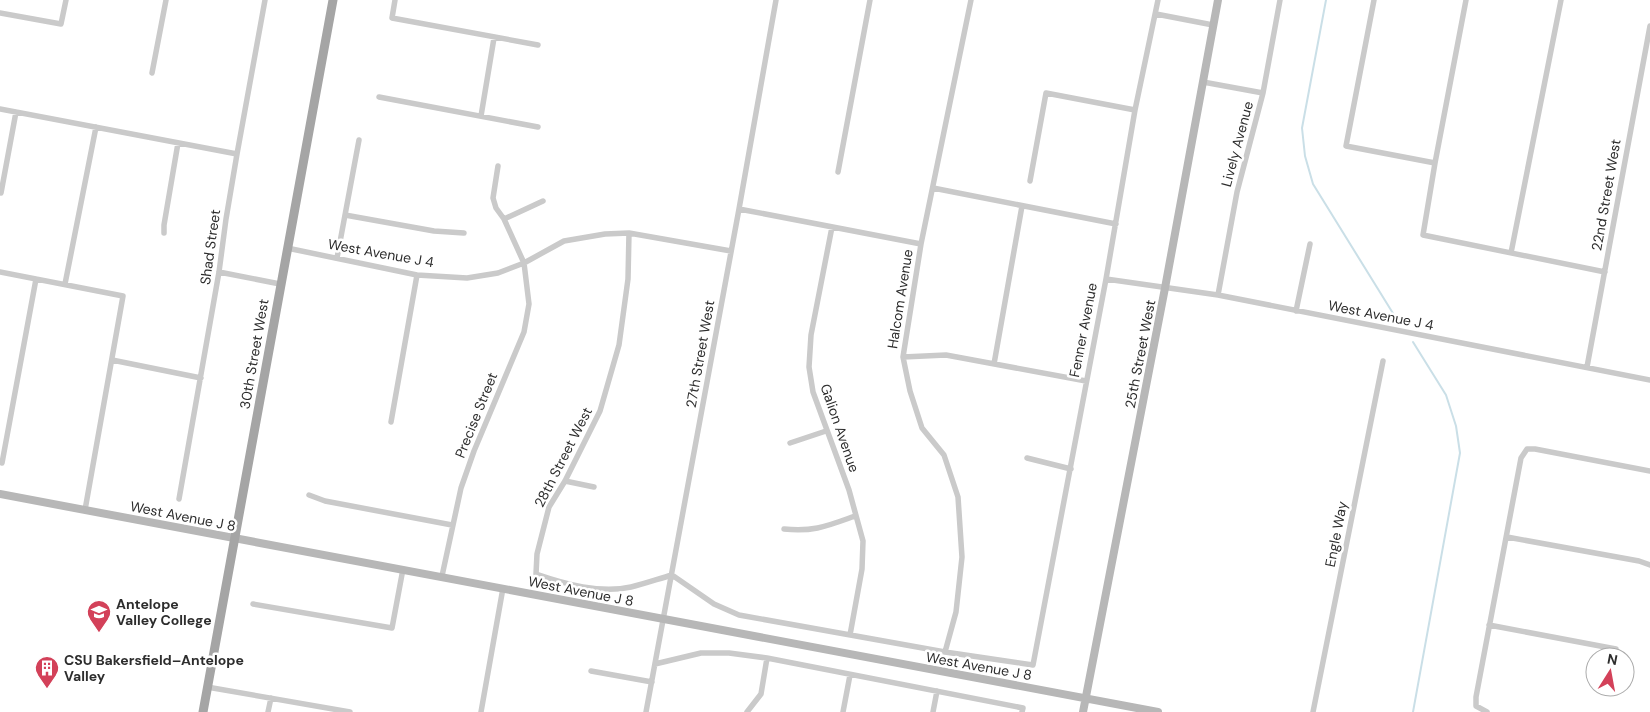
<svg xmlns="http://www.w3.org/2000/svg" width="1650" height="712" font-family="'DM Sans',sans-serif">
	<rect width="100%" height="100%" fill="#fff"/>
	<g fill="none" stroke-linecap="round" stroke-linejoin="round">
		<!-- stream -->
		<path stroke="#cadfe7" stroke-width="2" d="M1326,0L1302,128L1305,156L1313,184L1399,323
			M1413,712L1460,453L1456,426L1446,395L1413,342"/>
		<!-- street -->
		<path stroke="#cacaca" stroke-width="5.5" d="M395,0L392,18L538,45
			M1374,0L1346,146L1435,163
			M1466,0L1435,163L1423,235L1605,272
			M0,13L61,24L66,0
			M1156,14L1213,25
			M152,73L166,0
			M1203,82L1263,93
			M379,97L538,127
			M0,109L237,154
			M481,116L494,38
			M838,172L870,0
			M1030,181L1046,93L1135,110
			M933,188L1116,224
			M1,193L16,112
			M739,209L921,244
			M345,215L434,231L464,233
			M504,219L543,201
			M832,227L811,335L809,367L813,392L849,490L863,541L862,569L850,635
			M164,233V225L178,143
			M629,233L628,279L619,345L600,411L565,481L549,507L537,554L536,574C565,584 600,594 631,587C644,584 658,579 672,575L714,604L739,615L945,652L1033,665L1106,279L1135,110L1158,0
			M287,248L417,275L467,278L498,273L524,263L564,241L605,234L629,233L731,251
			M1511,253L1561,0
			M337,258L359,140
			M0,272L123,296L85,510
			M219,272L280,284
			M1106,279L1218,295L1650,380
			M65,284L96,127
			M1218,295L1237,192L1263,93L1280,0
			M1296,311L1310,244
			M903,357L946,355L1086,381
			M112,360L201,378
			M994,364L1022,206
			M1587,367L1650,26
			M391,422L417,275
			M790,443L826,431
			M1027,458L1071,469
			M2,463L36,279
			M565,481L594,487
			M309,495L325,501L452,525
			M179,499L219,272L226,219L237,154L265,0
			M784,529C814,532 827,526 855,516
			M1507,537L1639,561L1650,565
			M442,576L461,488L474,451L524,332L529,304L524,263L504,219L496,208L493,198L498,166
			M253,604L392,628L403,569
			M1489,625L1616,649
			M945,652L956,612L962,557L958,497L944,455L922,428L910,391L903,357L921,244L971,0
			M655,664L701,653H729L767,658L1023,708L1022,712
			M591,671L652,682
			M207,687L350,712
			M268,712L271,698
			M481,712L503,588
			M646,712L739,209L776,0
			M747,712L761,694L767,658
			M843,712L850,675
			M933,712L937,691
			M1313,712L1383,361
			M1487,712L1476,706V697L1521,458L1527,449H1535L1650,471"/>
		<!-- secondary -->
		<path stroke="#b7b7b7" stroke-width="8" d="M0,494L1158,712
			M1083,712L1165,288L1218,0"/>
		<!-- primary -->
		<path stroke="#a5a5a5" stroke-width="9" d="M203,712L333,0"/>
	</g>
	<!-- icons -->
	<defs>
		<g id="university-pin" transform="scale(1.25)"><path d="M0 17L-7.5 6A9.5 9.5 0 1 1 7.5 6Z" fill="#d34159" stroke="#fff"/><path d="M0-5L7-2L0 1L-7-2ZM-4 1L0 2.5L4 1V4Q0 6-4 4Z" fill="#fff"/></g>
		<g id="building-pin" transform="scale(1.25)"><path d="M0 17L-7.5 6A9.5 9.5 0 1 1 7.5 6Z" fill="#d34159" stroke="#fff"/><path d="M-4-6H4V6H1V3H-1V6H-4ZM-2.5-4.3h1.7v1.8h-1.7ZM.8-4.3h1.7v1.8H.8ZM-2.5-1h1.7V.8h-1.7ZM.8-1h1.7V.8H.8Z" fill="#fff"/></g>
	</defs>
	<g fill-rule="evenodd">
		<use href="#university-pin" x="99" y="612"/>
		<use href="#building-pin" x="47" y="668"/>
	</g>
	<g text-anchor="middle" stroke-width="5" stroke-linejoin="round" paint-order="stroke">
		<!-- street labels -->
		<g font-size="14" fill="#2d2d2d" stroke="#fff">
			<text transform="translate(1237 144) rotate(-75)" y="5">Lively Avenue</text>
			<text transform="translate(1606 195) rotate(-80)" y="5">22nd Street West</text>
			<text transform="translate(210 247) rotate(-82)" y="5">Shad Street</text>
			<text transform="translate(381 253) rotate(10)" y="5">West Avenue J 4</text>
			<text transform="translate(900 299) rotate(-81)" y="5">Halcom Avenue</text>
			<text transform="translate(1381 315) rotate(11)" y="5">West Avenue J 4</text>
			<text transform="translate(1083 330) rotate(-79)" y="5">Fenner Avenue</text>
			<text transform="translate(254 354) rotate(-80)" y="5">30th Street West</text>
			<text transform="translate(700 354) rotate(-80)" y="5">27th Street West</text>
			<text transform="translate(1140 354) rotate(-79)" y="5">25th Street West</text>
			<text transform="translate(476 415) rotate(-68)" y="5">Precise Street</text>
			<text transform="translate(840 428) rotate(71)" y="5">Galion Avenue</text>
			<text transform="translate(563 457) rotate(-63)" y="5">28th Street West</text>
			<text transform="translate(183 516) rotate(11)" y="5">West Avenue J 8</text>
			<text transform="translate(1336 534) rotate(-79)" y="5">Engle Way</text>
			<text transform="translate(581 591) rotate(11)" y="5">West Avenue J 8</text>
			<text transform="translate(979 666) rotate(10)" y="5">West Avenue J 8</text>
		</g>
		<!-- poi labels -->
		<g font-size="14" font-weight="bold" fill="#2d2d2d" stroke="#fff" text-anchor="start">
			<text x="116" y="609">Antelope<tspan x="116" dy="16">Valley College</tspan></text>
			<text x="64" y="665">CSU Bakersfield–Antelope<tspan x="64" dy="16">Valley</tspan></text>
		</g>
	</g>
	<!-- north arrow -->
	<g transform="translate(1610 672) rotate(11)"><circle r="24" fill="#ffffff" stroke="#ababab"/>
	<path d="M0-4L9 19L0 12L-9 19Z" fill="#d34159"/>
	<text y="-8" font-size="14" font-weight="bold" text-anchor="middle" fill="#2d2d2d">N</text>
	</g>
</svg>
